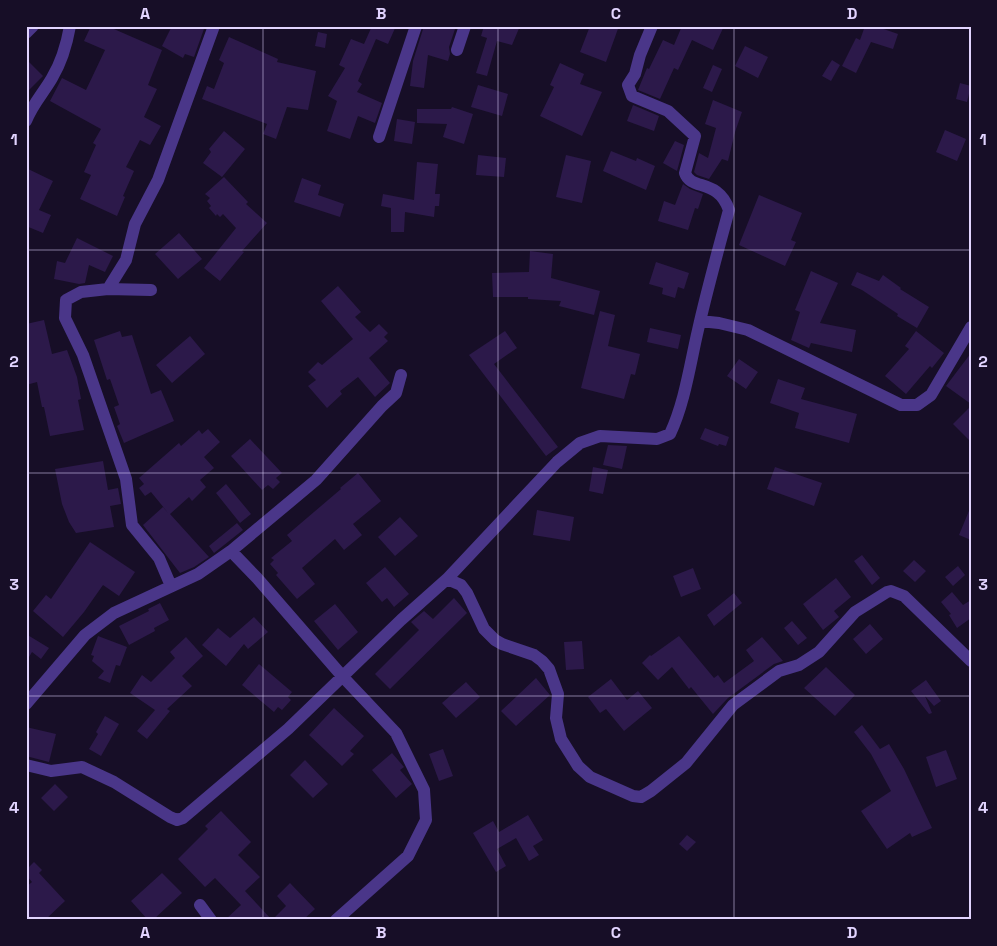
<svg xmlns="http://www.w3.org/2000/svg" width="997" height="946" font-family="'Space Grotesk',sans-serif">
	<rect width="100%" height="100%" fill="#170e27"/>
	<!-- building -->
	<path fill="#2c194a" d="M91,26H107L162,50L148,85L157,89L144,117L161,126L150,145L140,140L126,167L134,171L123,196L125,197L117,216L80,199L91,175L84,172L96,145L93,143L101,129L50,101L62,78L86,90L105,50L84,41Z
		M172,26H205L194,57L185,54L183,58L162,46Z
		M372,26H396L388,44L376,39L358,81L362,84L357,92L382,103L375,123L358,116L350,139L327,131L337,101L328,96L345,68L339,65L351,39L364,44Z
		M424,26H456L449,47L450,54L448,61L428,55L424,88L410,86L413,61Z
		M484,26H520L512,45L497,41L487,76L476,73L487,38L481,36Z
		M590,26H619L606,62L580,52Z
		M682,26H724L713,50L692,40L678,70L674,68L660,99L638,90L647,68L649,69L663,40L674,45Z
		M865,26H875L898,34L893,49L871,42L856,73L842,66L856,38L860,40Z
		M318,32L327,34L325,48L315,46Z
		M229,37L278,59L277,62L316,71L308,110L287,107L276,139L263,134L267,124L202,99L207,86L214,89L224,63L219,60Z
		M745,46L768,57L758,78L735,66Z
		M26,59L43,76L26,93Z
		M832,60L840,65L831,81L822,76Z
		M560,63L584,74L580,84L602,92L582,136L540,116L554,87L550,85Z
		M713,65L722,69L712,92L703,88Z
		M960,83L971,86L967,102L956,99Z
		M478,85L508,94L502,116L471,107Z
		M713,100L742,112L735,132L728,161L722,159L709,179L697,175L694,172L699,153L708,158L716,128L705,124Z
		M633,105L659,116L654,131L627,121Z
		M452,107L473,114L464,144L443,137L447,124L417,123V109H451Z
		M397,119L415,122L412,144L394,141Z
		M945,130L966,139L957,161L936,152Z
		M224,131L245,149L222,177L203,163L211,152L209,149Z
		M675,141L684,145L677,171L663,163Z
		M611,151L636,161L637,158L655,166L646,190L603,171Z
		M478,155L506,158L504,177L476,175Z
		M566,155L591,161L582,203L556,197Z
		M417,162L438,164L435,194H440L439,206H435L434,217L405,212L404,232H391V208L381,206L383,194L414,200Z
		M26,168L53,181L39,210L51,215L43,233L26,226Z
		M224,177L248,202L246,204L267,223L242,251L244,252L220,281L204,268L236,228L223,214L220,217L217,214L216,216L209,208L211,206L207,201L210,198L205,194Z
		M302,178L321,185L318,195L344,204L340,217L294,202Z
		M683,184L690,189L703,194L698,209L695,208L688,230L658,221L664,201L675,205Z
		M759,195L802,213L791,240L796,242L785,266L739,245Z
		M179,233L202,259L178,279L155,254Z
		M77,238L113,256L105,272L89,265L85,283L79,284L54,279L57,261L65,263Z
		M530,251L553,254L551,278L600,291L594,315L559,306L561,301L528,299V297H493L492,273L529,272Z
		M656,262L689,273L684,289L678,287L675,298L662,294L663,288L649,284Z
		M811,271L838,283L820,323L856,330L852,352L811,343L809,348L791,340L800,312L795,310Z
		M857,272L879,281L883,275L901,288L900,289L929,307L917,328L897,316L898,314L862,290L851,285Z
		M338,286L361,312L355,317L370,332L379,324L388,333L384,337L388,341L369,358L390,383L375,397L358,377L340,391L342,394L327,408L308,386L316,380L308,372L318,362L322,365L353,339L321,301Z
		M600,311L615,315L608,346L640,354L635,375L631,374L624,399L581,388Z
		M44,320L52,354L67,350L77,377L81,399L78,400L84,430L50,436L44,407H42L37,382L26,385V324Z
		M650,328L681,335L678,349L647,342Z
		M120,331L122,337L132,335L151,394L161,390L174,421L124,443L117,426L120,424L114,407L119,405L110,379L107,380L94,340Z
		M505,331L517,348L494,364L558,447L546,456L469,355Z
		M916,331L944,353L932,368L930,366L906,394L885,376L909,349L905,346Z
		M190,336L205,354L172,383L156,365Z
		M971,353V404L946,386Z
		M739,359L758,372L746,389L727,376Z
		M778,379L805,388L801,399L857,414L849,443L795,428L799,413L770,403Z
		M971,406V442L953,424Z
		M705,428L729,437L726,446L719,444L718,446L700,439Z
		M208,429L220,442L204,457L214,468L200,480L206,487L192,501L189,497L170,514L209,557L194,567L180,573L143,525L163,507L169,514L151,492L145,496L139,488L144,484L139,478L179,443L181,446L199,430L202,434Z
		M250,439L282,473L276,478L280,482L273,489L268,485L262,490L231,456Z
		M608,445L627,446L622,469L603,465Z
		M103,461L108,490L118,488L121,504L110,506L114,527L76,533L69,522L62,504L55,469Z
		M593,467L608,470L603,494L589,491Z
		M775,467L822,483L814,506L767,489Z
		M358,473L381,501L353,524L362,535L344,550L335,539L302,568L315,584L297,599L276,575L278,573L270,564L274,560L271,558L292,541L287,535L341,489L340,488Z
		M226,484L251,514L240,523L216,493Z
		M971,506V540L959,535Z
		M537,510L574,517L570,541L533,535Z
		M400,517L418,536L395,556L378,537Z
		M237,523L243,530L214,553L209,546Z
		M90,542L135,572L119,596L103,585L84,612L63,637L33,611L46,595L51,599Z
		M862,555L880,578L872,585L854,561Z
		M914,560L926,571L915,582L903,571Z
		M958,566L965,575L953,586L945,577Z
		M385,567L409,594L394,607L387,598L382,602L366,583Z
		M693,568L701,589L681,597L673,576Z
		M836,578L851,597L834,611L839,617L823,630L803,604Z
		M952,592L963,605L971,600V618L957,628L949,615L951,614L941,602Z
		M734,593L742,603L714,626L707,615Z
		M454,598L467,613L390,689L375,674L419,630L411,622L424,611L433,619Z
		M160,603L169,620L154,628L155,631L129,645L119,626L149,611L148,609Z
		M335,604L358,632L338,650L314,621Z
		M254,617L268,632L248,649L244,644L226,666L202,645L218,628L230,638Z
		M792,621L807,638L798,645L784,628Z
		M870,624L883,639L866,654L853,639Z
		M26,634L49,648L41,659L32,652L26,662Z
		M98,636L127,647L120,666L116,665L110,683L98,678L104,671L92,661L94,656L91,655Z
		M679,636L714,678L718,675L724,683L754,661L746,650L762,637L783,661L774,664L728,698L713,714L691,687L689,689L672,667L658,680L642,663L650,655L651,656Z
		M186,637L203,656L182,676L192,686L167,709L170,711L147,739L137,731L155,710L130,693L142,675L151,682L175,658L170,652Z
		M582,641L584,669L566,670L564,642Z
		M259,664L292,692L288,697L291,700L282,710L278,707L274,712L242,685Z
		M826,667L855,695L835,716L804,688Z
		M536,678L550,695L516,726L501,711Z
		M611,679L627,700L638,691L652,708L624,731L606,709L600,713L588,697Z
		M926,680L941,701L934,706L925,696L932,713L929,714L911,691Z
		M466,682L480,697L456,718L442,703Z
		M334,708L364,736L350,751L354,754L342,766L309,735Z
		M105,716L119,724L101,756L89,749L98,734L96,732Z
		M862,725L880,749L889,744L904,769L932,828L912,837L910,833L887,849L861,811L891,791L871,754L854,732Z
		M26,727L56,734L49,762L26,756Z
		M443,749L453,776L439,781L429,754Z
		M946,750L957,779L936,787L926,757Z
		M392,753L404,767L400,770L412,784L396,798L372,770Z
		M305,760L328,784L313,798L290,775Z
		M55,784L68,797L54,811L41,798Z
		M221,811L251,842L238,855L260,877L245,891L272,920L286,906L277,896L290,883L315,909L303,920H225L241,905L215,878L205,887L178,859L208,829L205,826Z
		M528,815L543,840L533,846L539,855L529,861L516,838L497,849L506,866L496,872L473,833L493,821L499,832Z
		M687,835L696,842L687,851L679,844Z
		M34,862L42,870L39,873L65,901L45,920H26V887L32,882L26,875V870Z
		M162,873L182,893L153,920H148L131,901Z"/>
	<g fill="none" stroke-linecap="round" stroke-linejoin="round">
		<!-- minor -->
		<path stroke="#4a3689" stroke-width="12" d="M26,33L33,26
			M457,50L465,26
			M26,121C32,105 44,92 52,78C61,63 67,43 70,26
			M379,137L416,26
			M108,289L126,260L135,224L158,180L214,26
			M151,290L108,289L81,292L66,300L65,318L83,355L126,479L132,525L159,558L171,586
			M700,321L719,323L748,330L901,405H917L931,395L971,327
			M231,551L257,578L343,677L396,733L424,790L426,820L408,856L336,920
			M447,579L461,585L467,593L484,629L495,640L502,644L534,655L542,661L549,669L558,694L556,718L561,739L578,766L590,777L633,796L641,797L651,791L686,763L733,705L779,671L799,665L819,652L855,612L887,592L891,591L904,596L971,661
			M26,704L85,635L114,613L198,574L231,551L316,480L382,406L396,393L401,375
			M26,765L51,771L82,767L114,782L170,817L177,820L183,818L288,729L401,620L447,579L557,462L580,443L600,436L657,439L670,434C685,402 690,364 698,330C707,290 718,250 729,210C718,178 691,191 685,173L695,136L668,111L632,96L628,85L635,74L640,55L652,26
			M200,905L211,920"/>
	</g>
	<!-- grid -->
	<path fill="none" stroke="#e2d4ff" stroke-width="1" stroke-opacity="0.55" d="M263,26V920M498,26V920M734,26V920M26,250H971M26,473H971M26,696H971"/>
	<!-- border -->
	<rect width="997" height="946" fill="none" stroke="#170e27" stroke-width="55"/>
	<rect x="28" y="28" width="942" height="890" fill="none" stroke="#e2d4ff" stroke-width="2"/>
	<g font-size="16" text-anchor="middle" font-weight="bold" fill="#e2d4ff">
		<text x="145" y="19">A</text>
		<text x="381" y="19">B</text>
		<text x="616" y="19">C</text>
		<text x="852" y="19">D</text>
		<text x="14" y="145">1</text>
		<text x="983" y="145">1</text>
		<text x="14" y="367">2</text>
		<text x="983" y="367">2</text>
		<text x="14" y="590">3</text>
		<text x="983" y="590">3</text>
		<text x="14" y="813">4</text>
		<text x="983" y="813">4</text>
		<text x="145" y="938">A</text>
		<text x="381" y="938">B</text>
		<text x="616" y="938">C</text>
		<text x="852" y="938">D</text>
	</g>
</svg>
